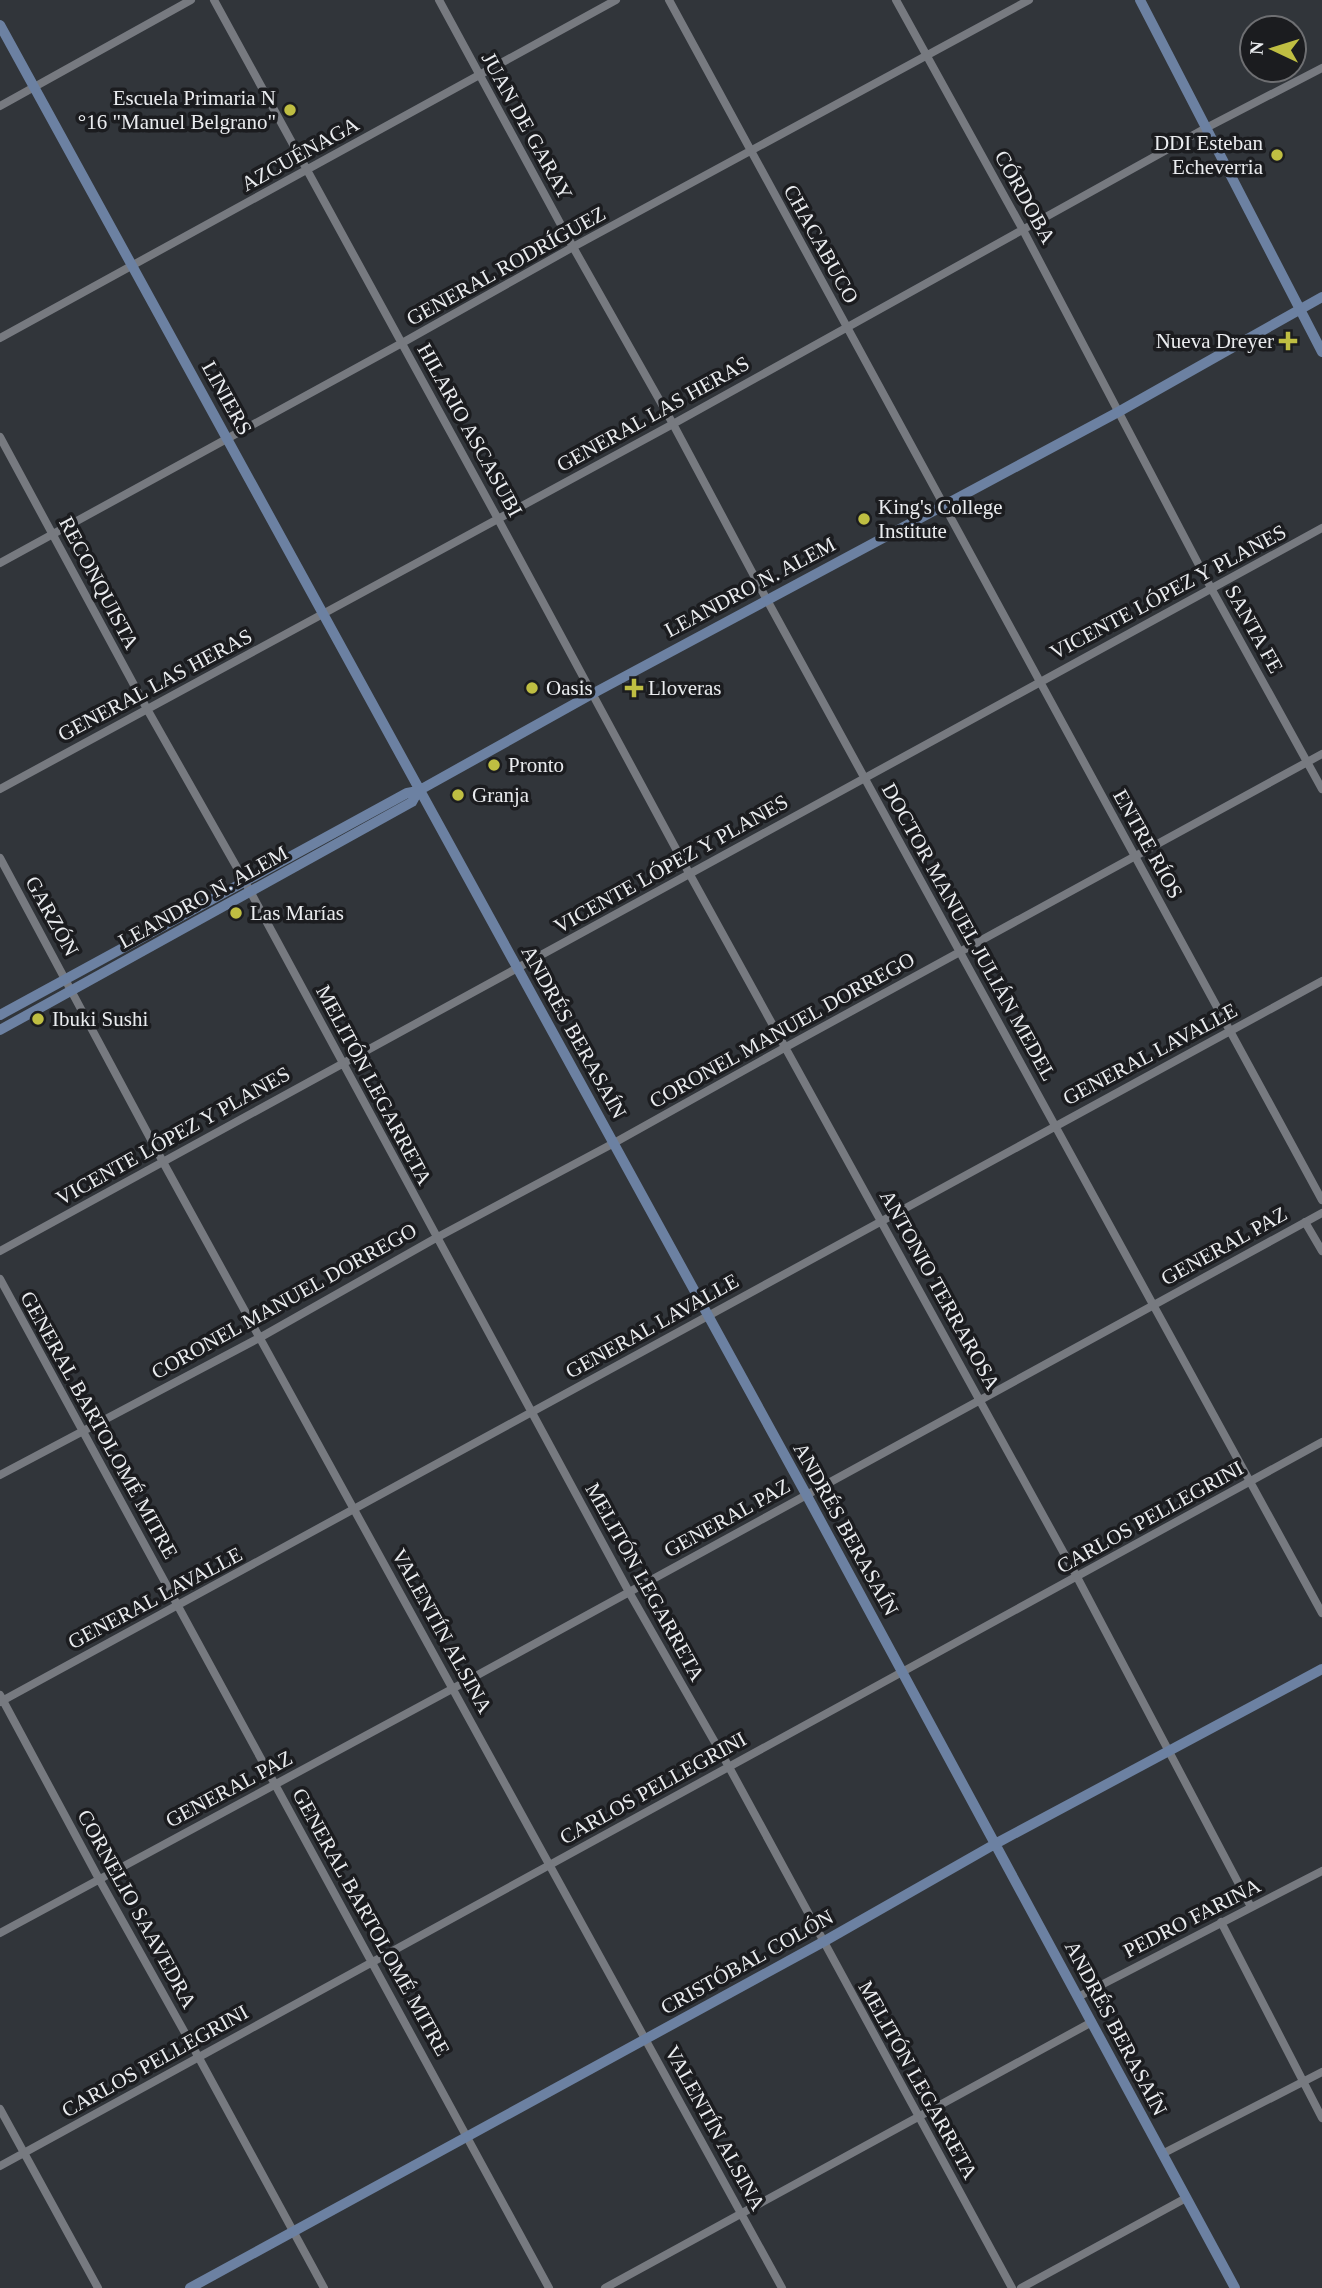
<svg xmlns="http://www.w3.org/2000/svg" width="1322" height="2288" font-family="Georgia,serif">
	<rect width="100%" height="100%" fill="#31353a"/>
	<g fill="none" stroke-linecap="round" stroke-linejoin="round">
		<!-- street -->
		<path stroke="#777a80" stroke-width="8" d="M214,0L498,519L689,873L1077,1577L1251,1907
			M439,0L573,247L673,424L767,600L1322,1613
			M669,0L1322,1200
			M896,0L1023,230L1211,588L1322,789
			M0,106L191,0
			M0,338L616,0
			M0,437L147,709L244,880L629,1592L729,1767L1012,2288
			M0,563L402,343L573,247L1029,0
			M0,789L673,424L1206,128L1322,68
			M0,858L163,1162L782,2288
			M1305,1222L1322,1251
			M0,1251L1322,528
			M0,1279L549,2288
			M0,1475L261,1337L436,1238L614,1143L786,1047L1322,754
			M0,1695L99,1879L199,2058L324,2288
			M0,1702L1322,981
			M1221,1922L1322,2118
			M0,1933L452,1689L1322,1213
			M1078,1997L1322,1871
			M0,2109L98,2288
			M1162,2154L1322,2072
			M0,2166L1322,1442
			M605,2288L1092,2022
			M1021,2288L1186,2198"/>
		<!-- secondary -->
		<path stroke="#6c81a2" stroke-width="10" d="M1140,0L1322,352
			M0,25L806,1494L1235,2288
			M0,1015L407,793L418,791L592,694L1120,411L1322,297
			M0,1030L412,802L418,791
			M190,2288L823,1942L995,1844L1322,1669"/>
	</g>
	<!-- markers -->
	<g fill="#bfbe42" stroke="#1b1c1f" stroke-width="2.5">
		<circle cx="290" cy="110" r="7"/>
		<circle cx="1277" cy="155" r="7"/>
		<path d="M1284.5 330.5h7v7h7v7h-7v7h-7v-7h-7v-7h7z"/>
		<circle cx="864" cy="519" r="7"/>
		<circle cx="532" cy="688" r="7"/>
		<path d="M630.5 677.5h7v7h7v7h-7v7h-7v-7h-7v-7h7z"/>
		<circle cx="494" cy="765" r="7"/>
		<circle cx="458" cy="795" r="7"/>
		<circle cx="236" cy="913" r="7"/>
		<circle cx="38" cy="1019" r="7"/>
	</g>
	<g text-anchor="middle" stroke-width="7" stroke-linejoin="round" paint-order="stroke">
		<!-- poi labels -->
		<g font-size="21" fill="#eaecef" stroke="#1b1c1f" text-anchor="start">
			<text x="276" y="105" text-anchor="end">Escuela Primaria N<tspan x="276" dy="24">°16 "Manuel Belgrano"</tspan></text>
			<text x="1263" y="150" text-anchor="end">DDI Esteban<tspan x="1263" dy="24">Echeverria</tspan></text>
			<text x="1274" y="348" text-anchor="end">Nueva Dreyer</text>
			<text x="878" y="514">King's College<tspan x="878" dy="24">Institute</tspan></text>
			<text x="546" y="695">Oasis</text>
			<text x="648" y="695">Lloveras</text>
			<text x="508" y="772">Pronto</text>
			<text x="472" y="802">Granja</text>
			<text x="250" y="920">Las Marías</text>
			<text x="52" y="1026">Ibuki Sushi</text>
		</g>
		<!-- street labels -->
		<g font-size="21" fill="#eaecef" stroke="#1b1c1f">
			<text transform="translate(527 126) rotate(61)" y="7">JUAN DE GARAY</text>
			<text transform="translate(300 154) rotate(-29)" y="7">AZCUÉNAGA</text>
			<text transform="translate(1025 197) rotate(61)" y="7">CÓRDOBA</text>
			<text transform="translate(821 244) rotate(61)" y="7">CHACABUCO</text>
			<text transform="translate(506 266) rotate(-29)" y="7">GENERAL RODRÍGUEZ</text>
			<text transform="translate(227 398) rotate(61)" y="7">LINIERS</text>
			<text transform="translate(653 414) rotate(-29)" y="7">GENERAL LAS HERAS</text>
			<text transform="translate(470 430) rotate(61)" y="7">HILARIO ASCASUBI</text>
			<text transform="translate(99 583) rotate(62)" y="7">RECONQUISTA</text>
			<text transform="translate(750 587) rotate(-28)" y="7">LEANDRO N. ALEM</text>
			<text transform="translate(1168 592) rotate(-28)" y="7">VICENTE LÓPEZ Y PLANES</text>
			<text transform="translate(1254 629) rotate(61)" y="7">SANTA FE</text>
			<text transform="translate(155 685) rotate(-28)" y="7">GENERAL LAS HERAS</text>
			<text transform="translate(1148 844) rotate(61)" y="7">ENTRE RÍOS</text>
			<text transform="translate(671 864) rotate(-29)" y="7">VICENTE LÓPEZ Y PLANES</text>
			<text transform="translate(203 897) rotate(-29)" y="7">LEANDRO N. ALEM</text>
			<text transform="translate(52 916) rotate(61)" y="7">GARZÓN</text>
			<text transform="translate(969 932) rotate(61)" y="7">DOCTOR MANUEL JULIÁN MEDEL</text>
			<text transform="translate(782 1030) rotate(-29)" y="7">CORONEL MANUEL DORREGO</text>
			<text transform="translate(574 1032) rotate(61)" y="7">ANDRÉS BERASAÍN</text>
			<text transform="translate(1150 1054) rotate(-28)" y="7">GENERAL LAVALLE</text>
			<text transform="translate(374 1085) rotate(62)" y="7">MELITÓN LEGARRETA</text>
			<text transform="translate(173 1136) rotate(-29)" y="7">VICENTE LÓPEZ Y PLANES</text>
			<text transform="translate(1224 1246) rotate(-29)" y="7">GENERAL PAZ</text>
			<text transform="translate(940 1290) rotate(61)" y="7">ANTONIO TERRAROSA</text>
			<text transform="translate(284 1301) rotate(-29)" y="7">CORONEL MANUEL DORREGO</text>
			<text transform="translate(652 1326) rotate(-29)" y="7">GENERAL LAVALLE</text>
			<text transform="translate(99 1425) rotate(61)" y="7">GENERAL BARTOLOMÉ MITRE</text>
			<text transform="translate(1150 1517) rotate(-29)" y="7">CARLOS PELLEGRINI</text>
			<text transform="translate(727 1518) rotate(-29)" y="7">GENERAL PAZ</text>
			<text transform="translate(846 1529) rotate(61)" y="7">ANDRÉS BERASAÍN</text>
			<text transform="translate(645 1582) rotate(61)" y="7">MELITÓN LEGARRETA</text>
			<text transform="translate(155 1598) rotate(-28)" y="7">GENERAL LAVALLE</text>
			<text transform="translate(442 1631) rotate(61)" y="7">VALENTÍN ALSINA</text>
			<text transform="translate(653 1788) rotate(-29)" y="7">CARLOS PELLEGRINI</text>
			<text transform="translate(229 1789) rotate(-28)" y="7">GENERAL PAZ</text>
			<text transform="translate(137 1909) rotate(61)" y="7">CORNELIO SAAVEDRA</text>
			<text transform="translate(1192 1918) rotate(-27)" y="7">PEDRO FARINA</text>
			<text transform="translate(371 1922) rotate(61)" y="7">GENERAL BARTOLOMÉ MITRE</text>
			<text transform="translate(747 1962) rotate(-29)" y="7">CRISTÓBAL COLÓN</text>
			<text transform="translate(1116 2028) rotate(62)" y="7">ANDRÉS BERASAÍN</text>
			<text transform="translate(155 2061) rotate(-29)" y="7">CARLOS PELLEGRINI</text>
			<text transform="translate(918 2080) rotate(61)" y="7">MELITÓN LEGARRETA</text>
			<text transform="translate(715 2128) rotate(61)" y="7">VALENTÍN ALSINA</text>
		</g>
	</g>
	<!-- north arrow -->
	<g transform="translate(1273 49) rotate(274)"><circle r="33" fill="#1b1c1f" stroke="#6e6f72" stroke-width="2"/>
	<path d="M0-5L12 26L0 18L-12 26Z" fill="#bfbe42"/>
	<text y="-10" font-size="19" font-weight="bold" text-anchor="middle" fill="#eaecef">N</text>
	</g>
</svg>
